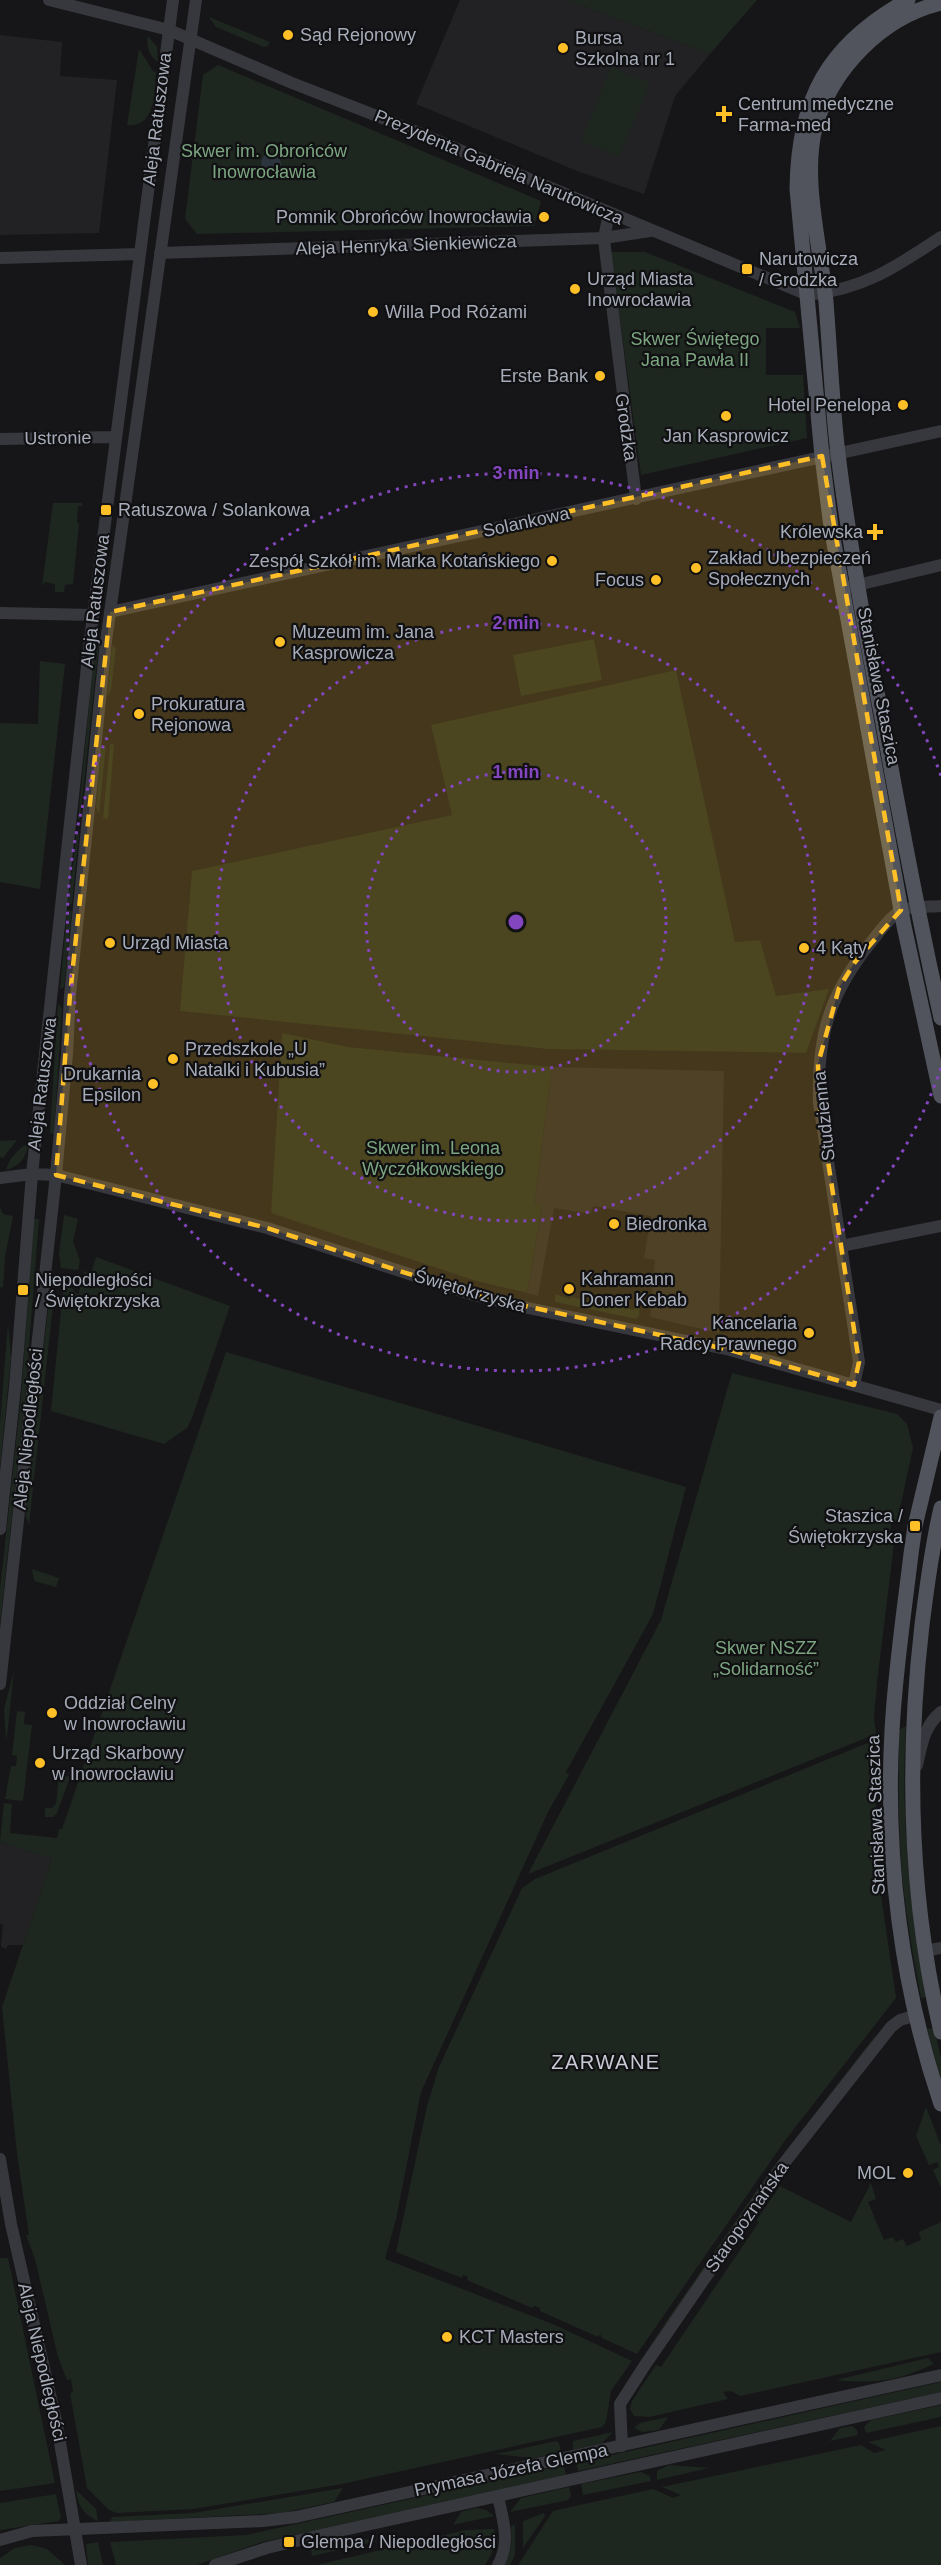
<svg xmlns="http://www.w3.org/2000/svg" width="941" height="2565" font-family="Arial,sans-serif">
	<rect width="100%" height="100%" fill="#161618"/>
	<!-- built -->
	<path fill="#222225" d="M460,0H567L710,54L675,96L644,194L577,171L416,104Z
		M0,35L62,42L60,76L117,80L99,233L0,235Z
		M552,1067L724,1071L719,1333L650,1317L655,1260L644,1258L651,1216L593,1206L591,1214L554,1208L538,1296L527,1293L542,1206L534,1204Z
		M0,1842L52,1859L23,1945H8L6,1949L1,1947L3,1925L0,1924Z"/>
	<!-- green -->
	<path fill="#1e271f" d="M567,0H757L710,54Z
		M209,17L270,42L268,46L264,47L216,27Z
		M148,36L157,47L158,62C149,56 146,46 148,36Z
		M139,49L153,71L156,72C154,93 156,128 127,125Z
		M218,65L541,201L534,226L197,234L185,219L203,75Z
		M611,67L650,83L619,157L581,141Z
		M611,252H645L795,312L800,328H766V375H803L807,438L641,475Z
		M53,503H82V506H78L77,523H79L73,584L65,585L64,592H55V584L45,582L42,586Z
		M594,639L602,680L521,696L513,655Z
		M95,644H99L80,819H78Z
		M112,645L116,648L111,690L107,697Z
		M40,661L65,664L40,889L0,882V723L38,724Z
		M676,670L735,942L760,940L776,996L829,989L806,1053L548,1049L180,1011L192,871L452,815L431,725Z
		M110,744H114L108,819L103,818Z
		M106,745L99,815L96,807L101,750Z
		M77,832L79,834L72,904L68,903Z
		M67,910L72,911L64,987L60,989Z
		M58,1004L62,1008L54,1134L50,1133Z
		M282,1033L348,1047L552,1067L534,1204L542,1205L527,1293L473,1280L271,1213Z
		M17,1140L3,1158L0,1157V1141Z
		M29,1143C26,1158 20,1166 6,1170C8,1160 19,1147 29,1143Z
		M0,1207L3,1214L13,1216L5,1256L3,1288L0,1287Z
		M64,1215L78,1219L73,1241L80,1261L78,1270L61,1268L59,1254Z
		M34,1219H39L25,1398L0,1623V1590L21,1397Z
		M96,1257L230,1306L192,1418L187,1428L164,1444L51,1411L64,1280L78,1295L85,1271L91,1273Z
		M56,1278L29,1525L25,1513L51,1282Z
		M555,1294L570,1299L571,1297L634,1310L636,1301H640L639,1317L636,1319L555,1302Z
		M8,1323L11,1357L0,1469V1424Z
		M226,1352L686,1487L653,1614L566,1772L569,1775L548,1812L421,2092L396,2219L385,2259L555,2325L632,2361L611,2391L606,2422L602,2427L342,2484L193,2509L117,2513L109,2510L87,2488L70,2393L73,2392L71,2379L67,2380L58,2357L35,2259L26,2235H29L17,2154L2,2007L52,1859L0,1842L4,1803L12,1804L10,1833L57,1838L59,1829H62Z
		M732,1373L897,1414L907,1424L913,1448L897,1522L892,1521L889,1535L895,1536L877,1682L874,1718L876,1734L528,1874L661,1620Z
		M32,1569L59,1578L56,1587L34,1581Z
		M14,1671L7,1736L6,1739L4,1709Z
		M17,1711L25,1712L24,1724L32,1725L23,1801L5,1799L11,1766H16L17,1756L12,1755Z
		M906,1726C900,1818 910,1907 927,1997L921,1998C913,1953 904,1907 901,1860C898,1817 899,1774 899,1730Z
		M875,1740L876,1833L881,1895L896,1998L786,2139L637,2354L602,2338L600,2334L598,2337L540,2311V2308L534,2306L532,2308L467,2280L468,2277L463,2275L462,2278L396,2252L427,2106L439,2067L522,1888L535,1879Z
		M59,1774L70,1777L57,1813L53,1817H45V1808H52L56,1804Z
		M934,2028L941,2058V2081L927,2029Z
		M875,2036H876L643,2355L771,2170Z
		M926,2107L941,2146V2188L933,2170L939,2167L937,2162L929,2165L916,2136Z
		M871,2183L876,2199L868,2202L884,2240L893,2237L896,2242L903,2239L907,2246L921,2240L919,2232L941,2222V2352L740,2396L731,2391L723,2392L728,2399L649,2417L634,2416L630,2409L632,2401L656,2365L661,2367L759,2222L756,2221L780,2186L851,2222Z
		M0,2258H8L55,2483L0,2491Z
		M928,2358L934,2364C896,2381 877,2384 836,2380Z
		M941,2382V2392L578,2471L576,2463Z
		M941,2405V2417L866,2433L864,2427L871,2420Z
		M668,2417L659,2430L642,2432L634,2428L640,2423Z
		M852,2426L857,2430L858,2435L830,2441L840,2428Z
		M941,2426V2565H518L553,2511L557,2510L653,2489L673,2498L681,2495L662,2487L861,2445L874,2453L886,2450L868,2442Z
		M613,2432L602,2443L573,2450V2441Z
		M556,2441L559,2443L561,2452L534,2458L496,2454Z
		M564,2465L566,2475L262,2542L197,2565H116L110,2542L246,2535Z
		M669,2465L709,2468L657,2480V2471Z
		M641,2472L650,2476L651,2481L583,2495L581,2484Z
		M569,2487L571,2496L568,2500L510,2512L521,2498Z
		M343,2488L334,2502L281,2513L110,2522L112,2517L194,2513Z
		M76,2490L96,2509L98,2521C83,2514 78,2506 76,2490Z
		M56,2494L61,2518L59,2521L0,2530V2503Z
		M476,2508L486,2510L494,2516L453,2525L461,2512Z
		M544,2513L545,2516L523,2548V2521Z
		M515,2525V2555L510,2565H504C512,2552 512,2541 511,2526Z
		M492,2529H494C497,2544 493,2553 485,2565H317L466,2530Z
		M347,2537L378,2541L312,2556L311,2550L328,2542Z
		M98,2542L103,2565H88L86,2544Z
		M31,2545L47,2549L65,2565H0V2558L15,2548Z"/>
	<!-- water -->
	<path fill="#2b343d" d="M261 163a10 10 0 1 1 20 0a10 10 0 1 1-20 0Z"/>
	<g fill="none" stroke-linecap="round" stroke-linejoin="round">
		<!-- minor -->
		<path stroke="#37373e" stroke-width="12" d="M49,0L169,30L292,83L395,123L808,295C864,289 896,267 941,237
			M609,213L604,238L605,248L636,499
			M160,253L604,238L650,231
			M0,258L140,254
			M0,439L116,437
			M849,587L941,565
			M110,612L941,431
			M0,613L93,615
			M0,1178L32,1174L56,1175L267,1228L474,1295L528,1308L730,1350L941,1410
			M841,1246L941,1226
			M854,1385L859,1362L819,1103C817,1036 829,994 872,941C880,931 889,918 900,911C910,906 930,907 941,906
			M0,1529L15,1387L32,1174L90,639L173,0
			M0,1684L56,1175L67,1054L70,995L106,641L196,0
			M917,1765C922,1744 924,1726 941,1712
			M925,1951L941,1948
			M0,2159L11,2224L57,2425L81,2565
			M622,2446L620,2404L645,2365L785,2162L891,2027L900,2020L917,2015
			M0,2540L32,2531L263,2521L296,2517L941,2375
			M215,2565L267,2548L321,2535L941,2398
			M498,2565C511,2542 503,2521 498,2496"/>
		<!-- major -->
		<path stroke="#52545d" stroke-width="15" d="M908,0C828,44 798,99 797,189L822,456L831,527L904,926L941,1096
			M941,3C882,17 831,69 815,128C802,181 821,248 826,302C830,352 832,404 838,454C849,543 865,631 882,718C900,819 919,919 941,1018
			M941,1417L915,1526L911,1554C904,1613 895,1672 892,1731C885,1856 901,1986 941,2104
			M941,1508C932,1546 927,1585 922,1625C906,1762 909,1897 941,2032"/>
	</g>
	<!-- marked area -->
	<path fill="#ffbf27" fill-opacity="0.2" stroke="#ffbf27" stroke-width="4.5" stroke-dasharray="12 8" stroke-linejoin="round" d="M822,456L901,910L855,962L839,988L818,1064L819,1103L859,1362L854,1385L730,1350L474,1295L267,1228L56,1175L70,995L110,612Z"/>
	<!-- distance rings -->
	<g fill="none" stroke="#8446be" stroke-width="3" stroke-dasharray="3 6">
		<circle cx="516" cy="922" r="150"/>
		<circle cx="516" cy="922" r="299"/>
		<path d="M941 1068A449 449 0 1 1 941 776"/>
	</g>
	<!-- markers -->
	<g fill="#ffbf27" stroke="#111113" stroke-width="2">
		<circle cx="288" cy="35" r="6"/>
		<circle cx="563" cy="48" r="6"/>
		<path d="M721 105h6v6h6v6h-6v6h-6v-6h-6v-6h6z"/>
		<circle cx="544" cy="217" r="6"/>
		<rect x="741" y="263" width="12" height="12" rx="3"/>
		<circle cx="575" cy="289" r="6"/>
		<circle cx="373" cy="312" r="6"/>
		<circle cx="600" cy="376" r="6"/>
		<circle cx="903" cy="405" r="6"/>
		<circle cx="726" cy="416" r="6"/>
		<rect x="100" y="504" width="12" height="12" rx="3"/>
		<path d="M872 523h6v6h6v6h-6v6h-6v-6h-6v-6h6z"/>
		<circle cx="552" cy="561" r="6"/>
		<circle cx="696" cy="568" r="6"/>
		<circle cx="656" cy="580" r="6"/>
		<circle cx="280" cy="642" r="6"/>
		<circle cx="139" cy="714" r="6"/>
		<circle cx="110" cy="943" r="6"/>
		<circle cx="804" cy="948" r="6"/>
		<circle cx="173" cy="1059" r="6"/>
		<circle cx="153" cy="1084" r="6"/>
		<circle cx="614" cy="1224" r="6"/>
		<circle cx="569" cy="1289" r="6"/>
		<rect x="17" y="1284" width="12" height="12" rx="3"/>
		<circle cx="809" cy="1333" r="6"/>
		<rect x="909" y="1520" width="12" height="12" rx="3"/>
		<circle cx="52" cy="1713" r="6"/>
		<circle cx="40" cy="1763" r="6"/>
		<circle cx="908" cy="2173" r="6"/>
		<circle cx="447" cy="2337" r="6"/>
		<rect x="283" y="2536" width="12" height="12" rx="3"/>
	</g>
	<g text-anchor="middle" stroke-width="4.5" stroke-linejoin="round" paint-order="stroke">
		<!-- poi labels -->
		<g font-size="18" fill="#a7acb9" stroke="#111113" text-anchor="start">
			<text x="300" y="41">Sąd Rejonowy</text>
			<text x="575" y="44">Bursa<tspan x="575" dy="21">Szkolna nr 1</tspan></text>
			<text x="738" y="110">Centrum medyczne<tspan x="738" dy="21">Farma-med</tspan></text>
			<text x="532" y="223" text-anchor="end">Pomnik Obrońców Inowrocławia</text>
			<text x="759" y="265">Narutowicza<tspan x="759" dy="21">/ Grodzka</tspan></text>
			<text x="587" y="285">Urząd Miasta<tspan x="587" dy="21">Inowrocławia</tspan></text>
			<text x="385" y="318">Willa Pod Różami</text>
			<text x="588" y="382" text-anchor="end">Erste Bank</text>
			<text x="891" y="411" text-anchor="end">Hotel Penelopa</text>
			<text x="726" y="442" text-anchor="middle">Jan Kasprowicz</text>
			<text x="118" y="516">Ratuszowa / Solankowa</text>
			<text x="863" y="538" text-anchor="end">Królewska</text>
			<text x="708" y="564">Zakład Ubezpieczeń<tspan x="708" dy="21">Społecznych</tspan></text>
			<text x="540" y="567" text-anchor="end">Zespół Szkół im. Marka Kotańskiego</text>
			<text x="644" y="586" text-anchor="end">Focus</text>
			<text x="292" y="638">Muzeum im. Jana<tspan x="292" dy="21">Kasprowicza</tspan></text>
			<text x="151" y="710">Prokuratura<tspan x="151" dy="21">Rejonowa</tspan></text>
			<text x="122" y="949">Urząd Miasta</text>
			<text x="816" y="954">4 Kąty</text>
			<text x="185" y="1055">Przedszkole „U<tspan x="185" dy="21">Natalki i Kubusia”</tspan></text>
			<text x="141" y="1080" text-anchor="end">Drukarnia<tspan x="141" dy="21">Epsilon</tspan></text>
			<text x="626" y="1230">Biedronka</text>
			<text x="581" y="1285">Kahramann<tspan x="581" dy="21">Doner Kebab</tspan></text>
			<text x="35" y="1286">Niepodległości<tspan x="35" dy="21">/ Świętokrzyska</tspan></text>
			<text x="797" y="1329" text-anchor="end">Kancelaria<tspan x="797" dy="21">Radcy Prawnego</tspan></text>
			<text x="903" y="1522" text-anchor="end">Staszica /<tspan x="903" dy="21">Świętokrzyska</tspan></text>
			<text x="64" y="1709">Oddział Celny<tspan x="64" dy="21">w Inowrocławiu</tspan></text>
			<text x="52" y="1759">Urząd Skarbowy<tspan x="52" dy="21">w Inowrocławiu</tspan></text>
			<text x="896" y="2179" text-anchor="end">MOL</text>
			<text x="459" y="2343">KCT Masters</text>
			<text x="301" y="2548">Glempa / Niepodległości</text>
		</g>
		<!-- street labels -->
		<g font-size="18" fill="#a7acb9" stroke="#111113">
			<text transform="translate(157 119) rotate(-83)" y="6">Aleja Ratuszowa</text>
			<text transform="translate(499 167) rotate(23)" y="6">Prezydenta Gabriela Narutowicza</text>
			<text transform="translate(406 245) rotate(-2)" y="6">Aleja Henryka Sienkiewicza</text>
			<text transform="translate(626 427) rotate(82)" y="6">Grodzka</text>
			<text transform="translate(58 438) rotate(-1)" y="6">Ustronie</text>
			<text transform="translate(526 522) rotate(-12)" y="6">Solankowa</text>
			<text transform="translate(95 601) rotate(-83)" y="6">Aleja Ratuszowa</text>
			<text transform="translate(879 686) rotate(79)" y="6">Stanisława Staszica</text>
			<text transform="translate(42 1084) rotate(-83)" y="6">Aleja Ratuszowa</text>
			<text transform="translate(824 1116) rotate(-96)" y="6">Studzienna</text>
			<text transform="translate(470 1291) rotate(16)" y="6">Świętokrzyska</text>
			<text transform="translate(28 1429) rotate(-84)" y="6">Aleja Niepodległości</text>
			<text transform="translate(876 1815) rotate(-92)" y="6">Stanisława Staszica</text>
			<text transform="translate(747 2217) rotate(-55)" y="6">Staropoznańska</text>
			<text transform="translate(42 2362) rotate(77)" y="6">Aleja Niepodległości</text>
			<text transform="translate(511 2470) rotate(-12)" y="6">Prymasa Józefa Glempa</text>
		</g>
		<!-- park labels -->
		<g font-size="18" fill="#7ca680" stroke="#111113">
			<text x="264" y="157">Skwer im. Obrońców<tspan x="264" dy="21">Inowrocławia</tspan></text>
			<text x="695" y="345">Skwer Świętego<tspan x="695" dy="21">Jana Pawła II</tspan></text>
			<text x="433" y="1154">Skwer im. Leona<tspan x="433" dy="21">Wyczółkowskiego</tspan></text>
			<text x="766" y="1654">Skwer NSZZ<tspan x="766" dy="21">„Solidarność”</tspan></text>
		</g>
		<!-- neighbourhood labels -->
		<g font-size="20" letter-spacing="1.5" fill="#c8cbd5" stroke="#111113">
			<text x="606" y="2069">ZARWANE</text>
		</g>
	</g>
	<circle cx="516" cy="922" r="9" fill="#8446be" stroke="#111113" stroke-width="3"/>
	<g font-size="18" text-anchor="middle" font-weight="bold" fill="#8446be" stroke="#111113" stroke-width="4.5" stroke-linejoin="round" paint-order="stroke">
		<text x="516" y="479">3 min</text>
		<text x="516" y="629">2 min</text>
		<text x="516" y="778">1 min</text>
	</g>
</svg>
